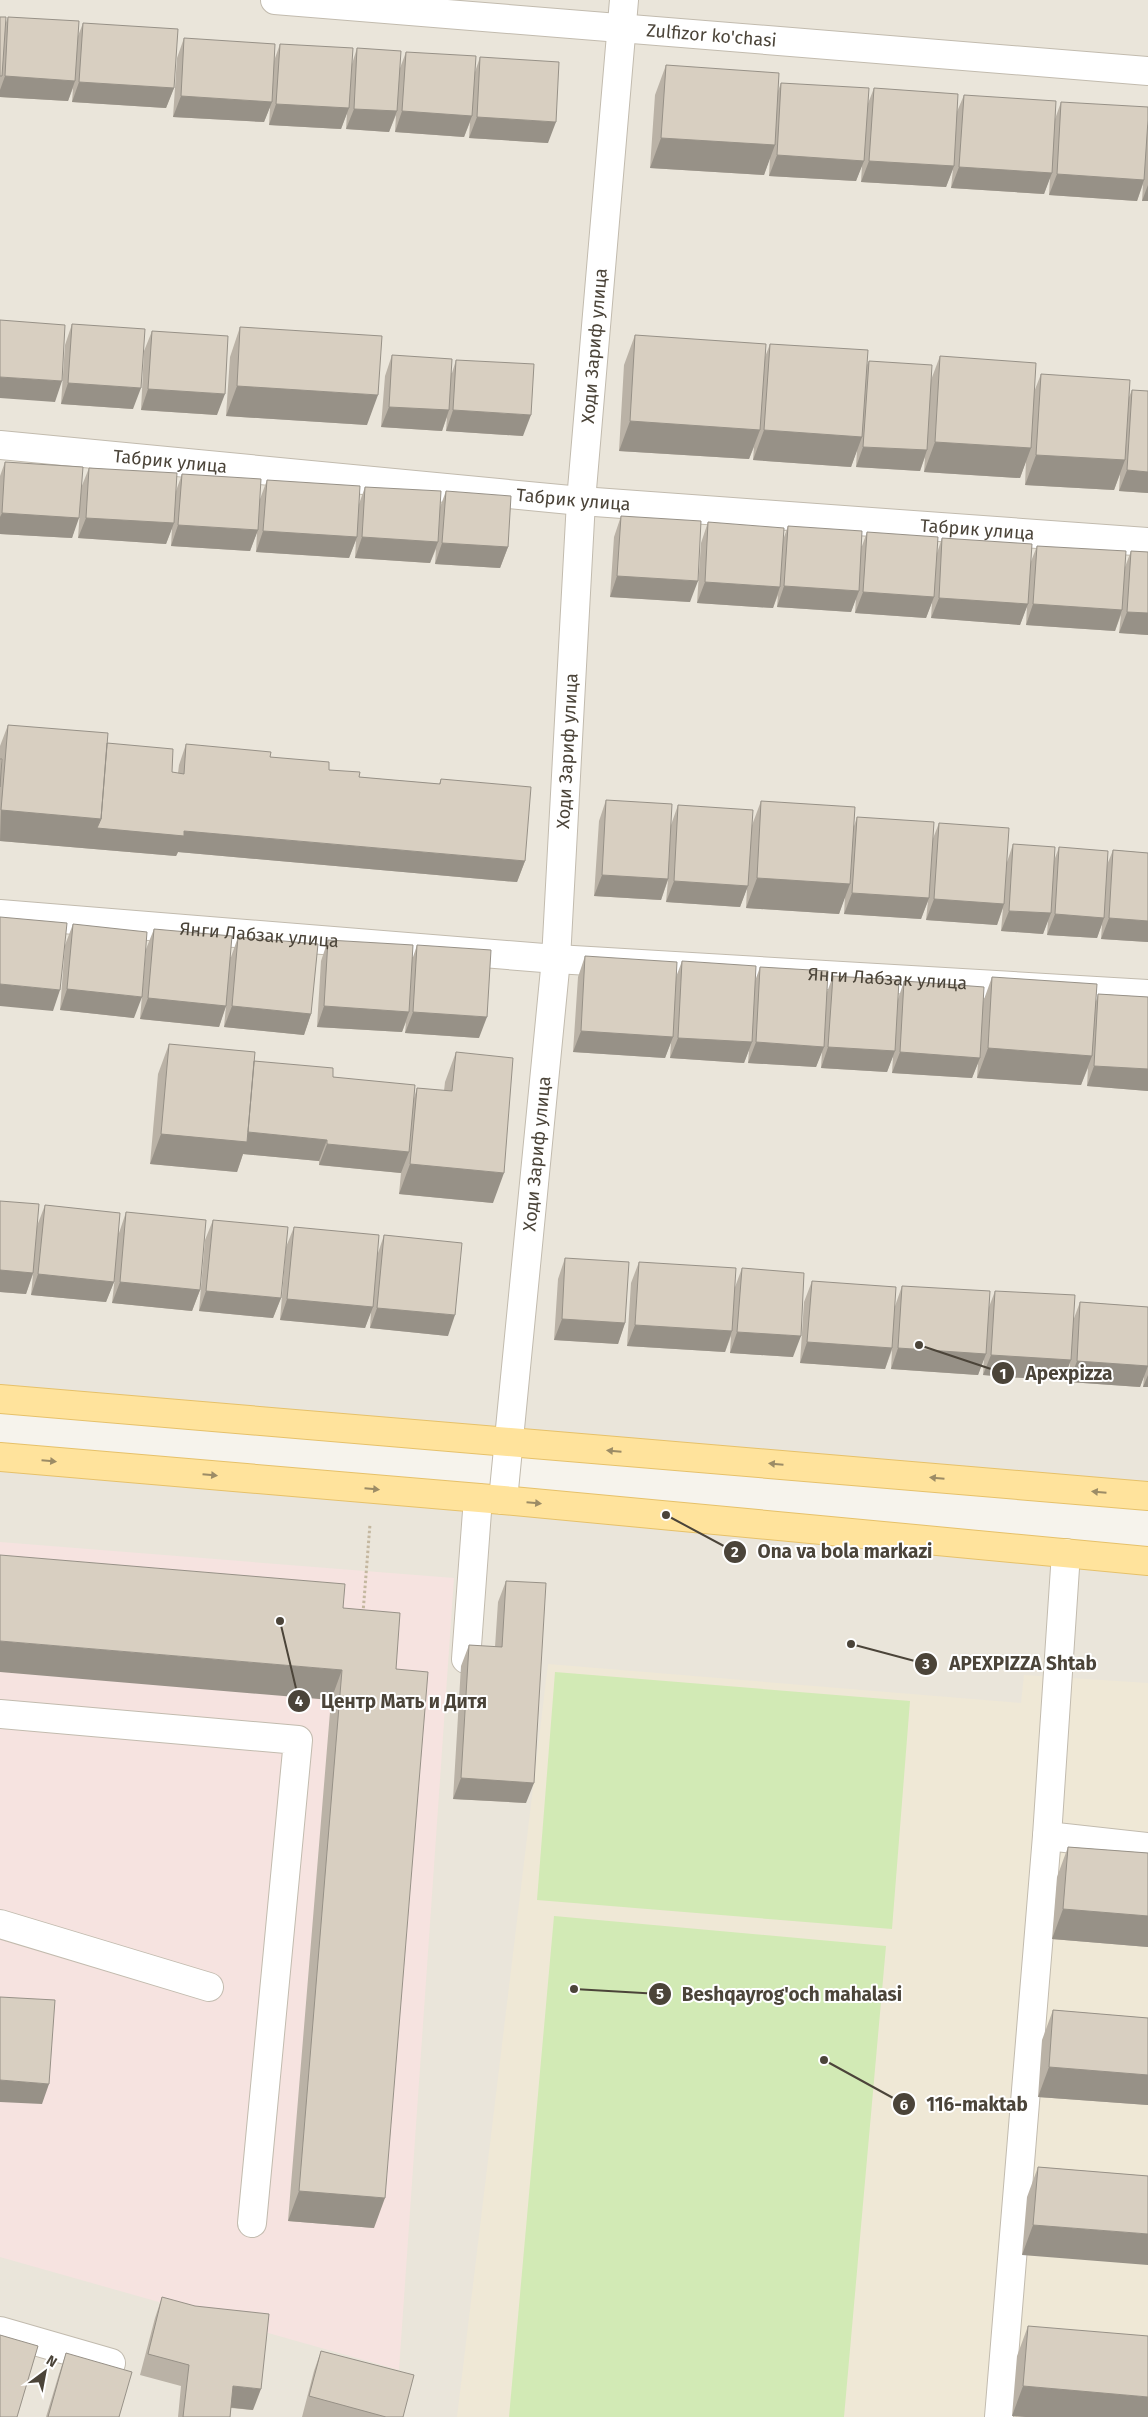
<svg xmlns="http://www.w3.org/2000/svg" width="1148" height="2417" font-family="'Fira Sans',sans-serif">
	<rect width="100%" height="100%" fill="#f6f3ec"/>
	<!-- residential -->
	<path fill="#eae5da" d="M0,0H1148V1496L0,1399Z
		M0,1457L1148,1561V2417H0Z"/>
	<!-- education -->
	<path fill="#efe8d6" d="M548,1664L1021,1703L1024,1675L1148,1683V2417H457Z"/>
	<!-- medical -->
	<path fill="#f6e3e0" d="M0,1542L454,1578L399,2370L0,2257Z"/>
	<!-- grass -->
	<path fill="#d2eab5" d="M555,1672L910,1701L892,1929L537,1900Z
		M554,1916L886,1946L844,2417H509Z"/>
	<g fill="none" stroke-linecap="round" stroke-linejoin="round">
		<!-- minor casing -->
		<g stroke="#c2bbae" stroke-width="30">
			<g id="minor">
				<path id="s1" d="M275,0L1148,71"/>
				<path id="s2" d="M0,445L581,501L1148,542"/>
				<path id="s3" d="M0,914L556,959L1148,994"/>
				<path id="s4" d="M503,1500L556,959L581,501L624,0"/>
				<path d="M466,1659L478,1498"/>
				<path d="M0,1714L298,1740L252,2223"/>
				<path d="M1047,1836L1148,1847"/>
				<path d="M0,1924L209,1987"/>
				<path d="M0,2331L111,2363"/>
				<path d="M999,2417L1047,1836L1066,1553"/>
			</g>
		</g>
		<!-- major casing -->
		<g stroke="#e6c16a" stroke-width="30">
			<path id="major" d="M0,1399L1148,1496
				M0,1457L503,1500L1148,1561"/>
		</g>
		<!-- path -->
		<path stroke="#c4b79f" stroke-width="3" stroke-dasharray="2.5 2.5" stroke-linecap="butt" d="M363,1613L370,1524"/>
		<!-- minor -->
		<use href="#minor" stroke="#fff" stroke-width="28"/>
		<!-- major -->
		<use href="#major" stroke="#ffe39c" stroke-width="28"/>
	</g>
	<!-- wall -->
	<path fill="#bab2a6" d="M0,17L5,25L8,17L78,36L83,23L174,88L166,108L72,102L73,88L68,101L0,97Z
		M184,38L274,61L280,44L352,64L357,48L400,68L406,52L475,72L480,57L548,143L469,138L470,122L464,137L395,132L396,115L389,132L346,129L347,113L341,129L269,125L270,107L264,122L173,117L177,58Z
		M666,65L778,91L781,83L867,106L874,88L956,114L964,95L1055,119L1061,102L1148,125V201H1142L1143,184L1137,201L1049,195L1050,177L1044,194L951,188L953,169L946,187L861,182L862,165L856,181L769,176L770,157L764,175L650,168L655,95Z
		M72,324L133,409L61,404L65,345Z
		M240,327L367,425L226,416L230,357Z
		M152,331L217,415L141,410L144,351Z
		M635,335L765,357L770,344L866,367L869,361L931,380L940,356L1034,392L1041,374L1129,397L1132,390L1148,493L1119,491L1120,474L1114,490L1025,485L1026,461L1020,478L924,472L925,457L920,471L856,467L857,450L851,467L753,460L754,447L749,459L619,451L624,365Z
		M392,355L452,373L456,360L523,436L446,431L447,417L442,431L381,427L385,376Z
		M5,462L81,488L89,468L176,491L182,474L260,499L267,480L359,504L365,487L440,507L446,491L508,547L500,568L435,564L436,549L430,563L355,558L356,540L349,558L256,552L257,532L250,551L171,546L172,528L166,544L78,538L80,510L72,538L0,534V476Z
		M621,516L690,602L610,597L614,537Z
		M708,522L783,540L788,526L862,546L867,532L937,553L942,538L1030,564L1037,546L1125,567L1131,551L1148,552V635L1119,633L1121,615L1115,631L1026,625L1027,606L1020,625L931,618L932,602L926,618L855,613L856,598L851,612L777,607L778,595L773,608L697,603L701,543Z
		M8,725L107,743L172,772L178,773L179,765L186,744L270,757L359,777L439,784L441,779L525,861L517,882L178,852L176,856L0,841V746Z
		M606,800L671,825L678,805L751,828L761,801L854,826L857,817L932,841L939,823L1007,862L1013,844L1054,861L1059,847L1107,865L1113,850L1148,853V942L1101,939L1102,924L1097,938L1047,935L1048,920L1043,934L1001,931L1003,908L997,925L926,920L928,901L921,919L844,914L845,896L839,914L746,908L747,888L740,907L666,902L668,880L661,900L594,896L599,821Z
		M73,924L134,1018L60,1010L65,945Z
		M154,929L231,957L238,937L311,1014L304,1035L224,1027L226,1006L219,1027L140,1019L146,949Z
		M328,940L413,957L417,945L479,1038L405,1033L406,1022L402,1032L317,1027L321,961Z
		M585,956L676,977L682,961L755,981L760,967L827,992L833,976L898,999L904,981L983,1002L992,977L1096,1001L1098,994L1148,997V1091L1087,1086L1088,1068L1081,1085L977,1078L978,1063L972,1078L892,1073L893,1056L887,1072L821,1068L822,1051L816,1067L748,1063L749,1050L744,1063L670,1058L671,1042L665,1058L573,1052L578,977Z
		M169,1044L333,1077L414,1098L417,1088L444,1091L445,1082L456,1052L493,1203L399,1194L401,1173L319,1165V1161L243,1154L237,1172L150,1164L158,1074Z
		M0,1201L37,1226L45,1205L119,1233L126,1212L200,1290L192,1311L112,1303L115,1276L114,1282L106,1302L31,1295L33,1274L26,1294L0,1292Z
		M213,1220L281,1298L273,1318L199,1311L205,1240Z
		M294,1227L378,1253L384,1235L448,1336L370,1328L371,1311L365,1328L280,1320L286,1247Z
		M565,1258L625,1323L618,1344L554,1340L558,1279Z
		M639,1262L735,1287L742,1268L793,1357L730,1353L731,1336L725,1352L627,1346L631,1283Z
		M812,1281L895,1306L902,1286L989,1307L995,1291L1073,1321L1080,1302L1148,1307V1387H1143L1144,1376L1140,1387L1069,1382L1070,1361L1063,1381L983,1375L984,1358L978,1375L891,1369L892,1350L885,1369L800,1363L804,1302Z
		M506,1581L526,1803L453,1799L461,1666L469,1645L495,1647L498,1602Z
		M343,1608L396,1669L374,2228L288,2221L331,1700Z
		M1068,1847L1148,1853V1947L1052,1939L1057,1877Z
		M1053,2010L1148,2018V2105L1038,2097L1042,2040Z
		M1038,2167L1148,2176L1022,2255L1027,2197Z
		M162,2297L253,2410L231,2408L230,2417H178L181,2386L140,2375L155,2318Z
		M1028,2326L1148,2417H1026L1012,2416L1017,2356Z
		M321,2351L403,2417H302L314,2371Z
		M66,2353L119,2417H46L59,2374Z"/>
	<!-- shaded-wall -->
	<path fill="#979187" d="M5,76L75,81L68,101L0,97V90Z
		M79,82L174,88L166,108L72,102Z
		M181,96L272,102L264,122L173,117Z
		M276,104L349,108L341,129L269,125Z
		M354,109L397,111L389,132L346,129Z
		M402,111L472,116L464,137L395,132Z
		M477,117L556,122L548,143L469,138Z
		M661,138L775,145L764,175L650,168Z
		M777,155L864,161L856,181L769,176Z
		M869,161L954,166L946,187L861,182Z
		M959,167L1052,173L1044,194L951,188Z
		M1057,174L1144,180L1137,201L1049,195Z
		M1148,185V201H1142Z
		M0,377L62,381L55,402L0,398Z
		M68,383L141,388L133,409L61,404Z
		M237,386L378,395L367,425L226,416Z
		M148,389L225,394L217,415L141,410Z
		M389,407L449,410L442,431L381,427Z
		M453,410L531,415L523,436L446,431Z
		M630,421L760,430L749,459L619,451Z
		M764,430L862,437L851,467L753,460Z
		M935,442L1031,448L1020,478L924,472Z
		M863,447L927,450L920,471L856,467Z
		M1036,455L1125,460L1114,490L1025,485Z
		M1127,470L1148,472V493L1119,491Z
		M2,513L79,518L72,538L0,534V517Z
		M86,518L174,523L166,544L78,538Z
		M178,525L258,530L250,551L171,546Z
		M263,531L357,537L349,558L256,552Z
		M362,537L438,542L430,563L355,558Z
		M442,543L508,547L500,568L435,564Z
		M617,576L698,581L690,602L610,597Z
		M705,582L780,587L773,608L697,603Z
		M784,586L859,591L851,612L777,607Z
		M863,592L934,597L926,618L855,613Z
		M939,598L1028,604L1020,625L931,618Z
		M1033,604L1122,610L1115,631L1026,625Z
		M1127,612L1148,613V635L1119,633Z
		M1,810L101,819L184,831L525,861L517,882L178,852L176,856L0,841Z
		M602,875L668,879L661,900L594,896Z
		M757,878L850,884L839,914L746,908Z
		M674,881L748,886L740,907L666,902Z
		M852,893L929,898L921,919L844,914Z
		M934,899L1004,904L997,925L926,920Z
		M1009,911L1051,913L1043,934L1001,931Z
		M1055,914L1104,918L1097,938L1047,935Z
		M1109,918L1148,921V942L1101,939Z
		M0,984L60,990L53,1011L0,1006Z
		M67,989L142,997L134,1018L60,1010Z
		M148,998L226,1006L219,1027L140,1019Z
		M232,1006L311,1014L304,1035L224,1027Z
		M324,1006L409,1012L402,1032L317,1027Z
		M413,1012L487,1017L479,1038L405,1033Z
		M581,1031L673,1037L665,1058L573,1052Z
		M678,1038L752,1042L744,1063L670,1058Z
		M756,1042L824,1047L816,1067L748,1063Z
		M828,1047L895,1051L887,1072L821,1068Z
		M988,1048L1092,1056L1081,1085L977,1078Z
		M900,1052L980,1058L972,1078L892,1073Z
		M1094,1066L1148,1069V1091L1087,1086Z
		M246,1132L327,1140L319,1161L243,1154L237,1172L150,1164L161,1134Z
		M327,1144L409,1152L401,1173L319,1165Z
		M410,1164L504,1173L493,1203L399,1194Z
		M0,1270L33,1273L26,1294L0,1292Z
		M38,1274L114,1282L106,1302L31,1295Z
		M120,1282L200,1290L192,1311L112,1303Z
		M206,1291L281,1298L273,1318L199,1311Z
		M287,1299L373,1307L365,1328L280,1320Z
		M377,1308L455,1315L448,1336L370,1328Z
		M562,1319L625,1323L618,1344L554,1340Z
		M635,1325L732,1331L725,1352L627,1346Z
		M737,1332L801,1336L793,1357L730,1353Z
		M807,1342L892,1348L885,1369L800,1363Z
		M898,1348L986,1354L978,1375L891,1369Z
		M991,1355L1071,1360L1063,1381L983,1375Z
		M1077,1361L1148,1366L1140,1387L1069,1382Z
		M1148,1375V1387H1143Z
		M0,1641L342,1670L331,1700L0,1672Z
		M461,1778L534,1783L526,1803L453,1799Z
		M1063,1909L1148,1916V1947L1052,1939Z
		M1049,2067L1148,2075V2105L1038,2097Z
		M0,2080L49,2084L42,2104L0,2102Z
		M299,2191L385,2198L374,2228L288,2221Z
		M1033,2225L1148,2234V2265L1022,2255Z
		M233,2386L261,2389L253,2410L226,2407Z
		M1023,2386L1148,2397V2417H1026L1012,2416Z"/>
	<!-- building -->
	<path fill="#d8cfc1" stroke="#979187" d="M0,17H6L2,76H0Z
		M8,17L79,21L75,81L5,76Z
		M83,23L178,29L174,88L79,82Z
		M184,38L275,44L272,102L181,96Z
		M280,44L353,48L349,108L276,104Z
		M357,48L401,51L397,111L354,109Z
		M406,52L476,56L472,116L402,111Z
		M480,57L559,62L556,122L477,117Z
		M666,65L779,73L775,145L661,138Z
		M781,83L869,88L864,161L777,155Z
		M874,88L958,94L954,166L869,161Z
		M964,95L1056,101L1052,173L959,167Z
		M1061,102L1148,107V120L1144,180L1057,174Z
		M0,320L65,325L62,381L0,377Z
		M72,324L145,329L141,388L68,383Z
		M240,327L382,336L378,395L237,386Z
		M152,331L228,336L225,394L148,389Z
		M635,335L766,344L760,430L630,421Z
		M770,344L868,350L862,437L764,430Z
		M392,355L452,359L449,410L389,407Z
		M940,356L1036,363L1031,448L935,442Z
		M456,360L534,364L531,415L453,410Z
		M869,361L932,365L927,450L863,447Z
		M1041,374L1130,380L1125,460L1036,455Z
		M1132,390L1148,391V472L1127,470Z
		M5,462L83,467L79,518L2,513Z
		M89,468L177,473L174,523L86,518Z
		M182,474L261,479L258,530L178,525Z
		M267,480L360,486L357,537L263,531Z
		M365,487L441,491L438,542L362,537Z
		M446,491L511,496L508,547L442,543Z
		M621,516L701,521L698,581L617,576Z
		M708,522L784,528L780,587L705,582Z
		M788,526L862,531L859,591L784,586Z
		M867,532L938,537L934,597L863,592Z
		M942,538L1032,544L1028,604L939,598Z
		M1037,546L1126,551L1122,610L1033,604Z
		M1131,551L1148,552V613L1127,612Z
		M8,725L108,733L101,819L1,810Z
		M107,743L173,749L172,772L184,774L186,744L271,752L270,757L329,762V770L360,772L359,777L440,784L441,779L531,787L525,861L184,831V836L97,828L101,819Z
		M0,759H2L0,787Z
		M606,800L672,804L668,879L602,875Z
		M761,801L855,807L850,884L757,878Z
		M678,805L753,810L748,886L674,881Z
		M857,817L934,822L929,898L852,893Z
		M939,823L1009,828L1004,904L934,899Z
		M1013,844L1055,847L1051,913L1009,911Z
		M1059,847L1108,851L1104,918L1055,914Z
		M1113,850L1148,853V921L1109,918Z
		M0,917L67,923L60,990L0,984Z
		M73,924L147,932L142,997L67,989Z
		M154,929L232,936L226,1006L148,998Z
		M238,937L318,944L311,1014L232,1006Z
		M328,940L413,945L409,1012L324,1006Z
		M417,945L491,950L487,1017L413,1012Z
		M585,956L677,962L673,1037L581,1031Z
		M682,961L756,966L752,1042L678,1038Z
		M760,967L828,971L824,1047L756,1042Z
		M833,976L899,980L895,1051L828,1047Z
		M992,977L1097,984L1092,1056L988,1048Z
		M904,981L984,987L980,1058L900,1052Z
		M1098,994L1148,997V1069L1094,1066Z
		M169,1044L255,1052L247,1142L161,1134Z
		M456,1052L513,1058L504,1173L410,1164L417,1088L452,1091Z
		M254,1061L333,1068V1077L415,1085L409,1152L327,1144V1140L248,1132Z
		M0,1201L39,1204L33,1273L0,1270Z
		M45,1205L120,1213L114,1282L38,1274Z
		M126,1212L206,1220L200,1290L120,1282Z
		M213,1220L288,1227L281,1298L206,1291Z
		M294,1227L379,1235L373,1307L287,1299Z
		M384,1235L462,1243L455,1315L377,1308Z
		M565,1258L629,1262L625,1323L562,1319Z
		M639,1262L736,1268L732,1331L635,1325Z
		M742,1268L804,1273L801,1336L737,1332Z
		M812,1281L896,1287L892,1348L807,1342Z
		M902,1286L990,1291L986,1354L898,1348Z
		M995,1291L1075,1295L1071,1360L991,1355Z
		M1080,1302L1148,1307V1366L1077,1361Z
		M0,1555L345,1584L343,1608L400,1613L396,1669L428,1672L385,2198L299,2191L342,1670L0,1641Z
		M506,1581L546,1583L534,1783L461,1778L469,1645L502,1647Z
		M1068,1847L1148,1853V1916L1063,1909Z
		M0,1997L55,2000L49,2084L0,2080Z
		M1053,2010L1148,2018V2075L1049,2067Z
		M1038,2167L1148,2176V2234L1033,2225Z
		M162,2297L195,2306L269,2314L261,2389L233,2386L230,2417H183L189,2365L148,2354Z
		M1028,2326L1148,2336V2397L1023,2386Z
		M0,2335L38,2346L17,2417H0Z
		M321,2351L414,2375L403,2417H386L309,2396Z
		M66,2353L132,2372L119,2417H48Z"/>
	<!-- one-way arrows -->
	<defs><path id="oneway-solid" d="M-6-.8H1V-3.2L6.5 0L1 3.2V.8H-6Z" transform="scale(1.25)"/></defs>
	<g fill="#9c8c66">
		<use href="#oneway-solid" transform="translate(614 1451) rotate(-175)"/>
		<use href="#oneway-solid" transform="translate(49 1461) rotate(5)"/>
		<use href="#oneway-solid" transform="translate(776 1464) rotate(-175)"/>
		<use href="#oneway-solid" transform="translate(210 1475) rotate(5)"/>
		<use href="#oneway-solid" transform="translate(937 1478) rotate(-175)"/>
		<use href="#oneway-solid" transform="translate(372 1489) rotate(5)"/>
		<use href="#oneway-solid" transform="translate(1099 1492) rotate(-175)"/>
		<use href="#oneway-solid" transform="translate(534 1503) rotate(5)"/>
	</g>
	<g text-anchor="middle" stroke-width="4" stroke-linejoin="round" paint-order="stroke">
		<!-- street labels -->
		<g font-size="18" fill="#4b4439" stroke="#fff">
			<text dy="6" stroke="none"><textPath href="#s1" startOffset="438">Zulfizor ko'chasi</textPath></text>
			<text dy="6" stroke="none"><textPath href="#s4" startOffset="1158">Ходи Зариф улица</textPath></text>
			<text dy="6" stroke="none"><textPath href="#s2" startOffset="171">Табрик улица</textPath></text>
			<text dy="6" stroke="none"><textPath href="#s2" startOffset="576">Табрик улица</textPath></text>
			<text dy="6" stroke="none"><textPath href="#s2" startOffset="981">Табрик улица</textPath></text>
			<text dy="6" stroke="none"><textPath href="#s4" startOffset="752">Ходи Зариф улица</textPath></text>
			<text dy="6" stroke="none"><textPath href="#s3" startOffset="260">Янги Лабзак улица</textPath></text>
			<text dy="6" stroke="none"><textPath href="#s3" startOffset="890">Янги Лабзак улица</textPath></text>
			<text dy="6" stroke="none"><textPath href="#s4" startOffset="348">Ходи Зариф улица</textPath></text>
		</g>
	</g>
	<!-- callouts -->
	<path fill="none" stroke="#4b4439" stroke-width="2" d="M919 1345L1003 1373M666 1515L735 1552M851 1644L926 1664M280 1621L299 1701M574 1989L660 1994M824 2060L904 2104"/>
	<g fill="#4b4439" stroke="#fff" stroke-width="2">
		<circle cx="919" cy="1345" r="5"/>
		<circle cx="666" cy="1515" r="5"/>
		<circle cx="851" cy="1644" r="5"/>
		<circle cx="280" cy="1621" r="5"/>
		<circle cx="574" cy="1989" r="5"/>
		<circle cx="824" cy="2060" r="5"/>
		<circle cx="1003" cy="1373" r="12"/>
		<circle cx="735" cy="1552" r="12"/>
		<circle cx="926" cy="1664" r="12"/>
		<circle cx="299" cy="1701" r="12"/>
		<circle cx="660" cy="1994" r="12"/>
		<circle cx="904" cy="2104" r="12"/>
	</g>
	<g font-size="15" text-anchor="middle" font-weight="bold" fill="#fff">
		<text x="1003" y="1379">1</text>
		<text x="735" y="1557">2</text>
		<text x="926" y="1669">3</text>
		<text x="299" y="1706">4</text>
		<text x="660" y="1999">5</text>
		<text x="904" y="2110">6</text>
	</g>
	<g font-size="19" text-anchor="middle" font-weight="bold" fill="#4b4439" stroke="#fff" stroke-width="4" stroke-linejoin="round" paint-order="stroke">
		<text x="1069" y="1380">Apexpizza</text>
		<text x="845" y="1558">Ona va bola markazi</text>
		<text x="1023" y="1670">APEXPIZZA Shtab</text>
		<text x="404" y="1708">Центр Мать и Дитя</text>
		<text x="792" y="2001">Beshqayrog'och mahalasi</text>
		<text x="977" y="2111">116-maktab</text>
	</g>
	<!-- north arrow -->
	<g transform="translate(45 2372) rotate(32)" stroke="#ffffff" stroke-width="4" paint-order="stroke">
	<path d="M0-4L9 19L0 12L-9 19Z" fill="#4b4439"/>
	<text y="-8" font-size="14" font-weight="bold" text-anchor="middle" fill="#4b4439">N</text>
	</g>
</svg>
